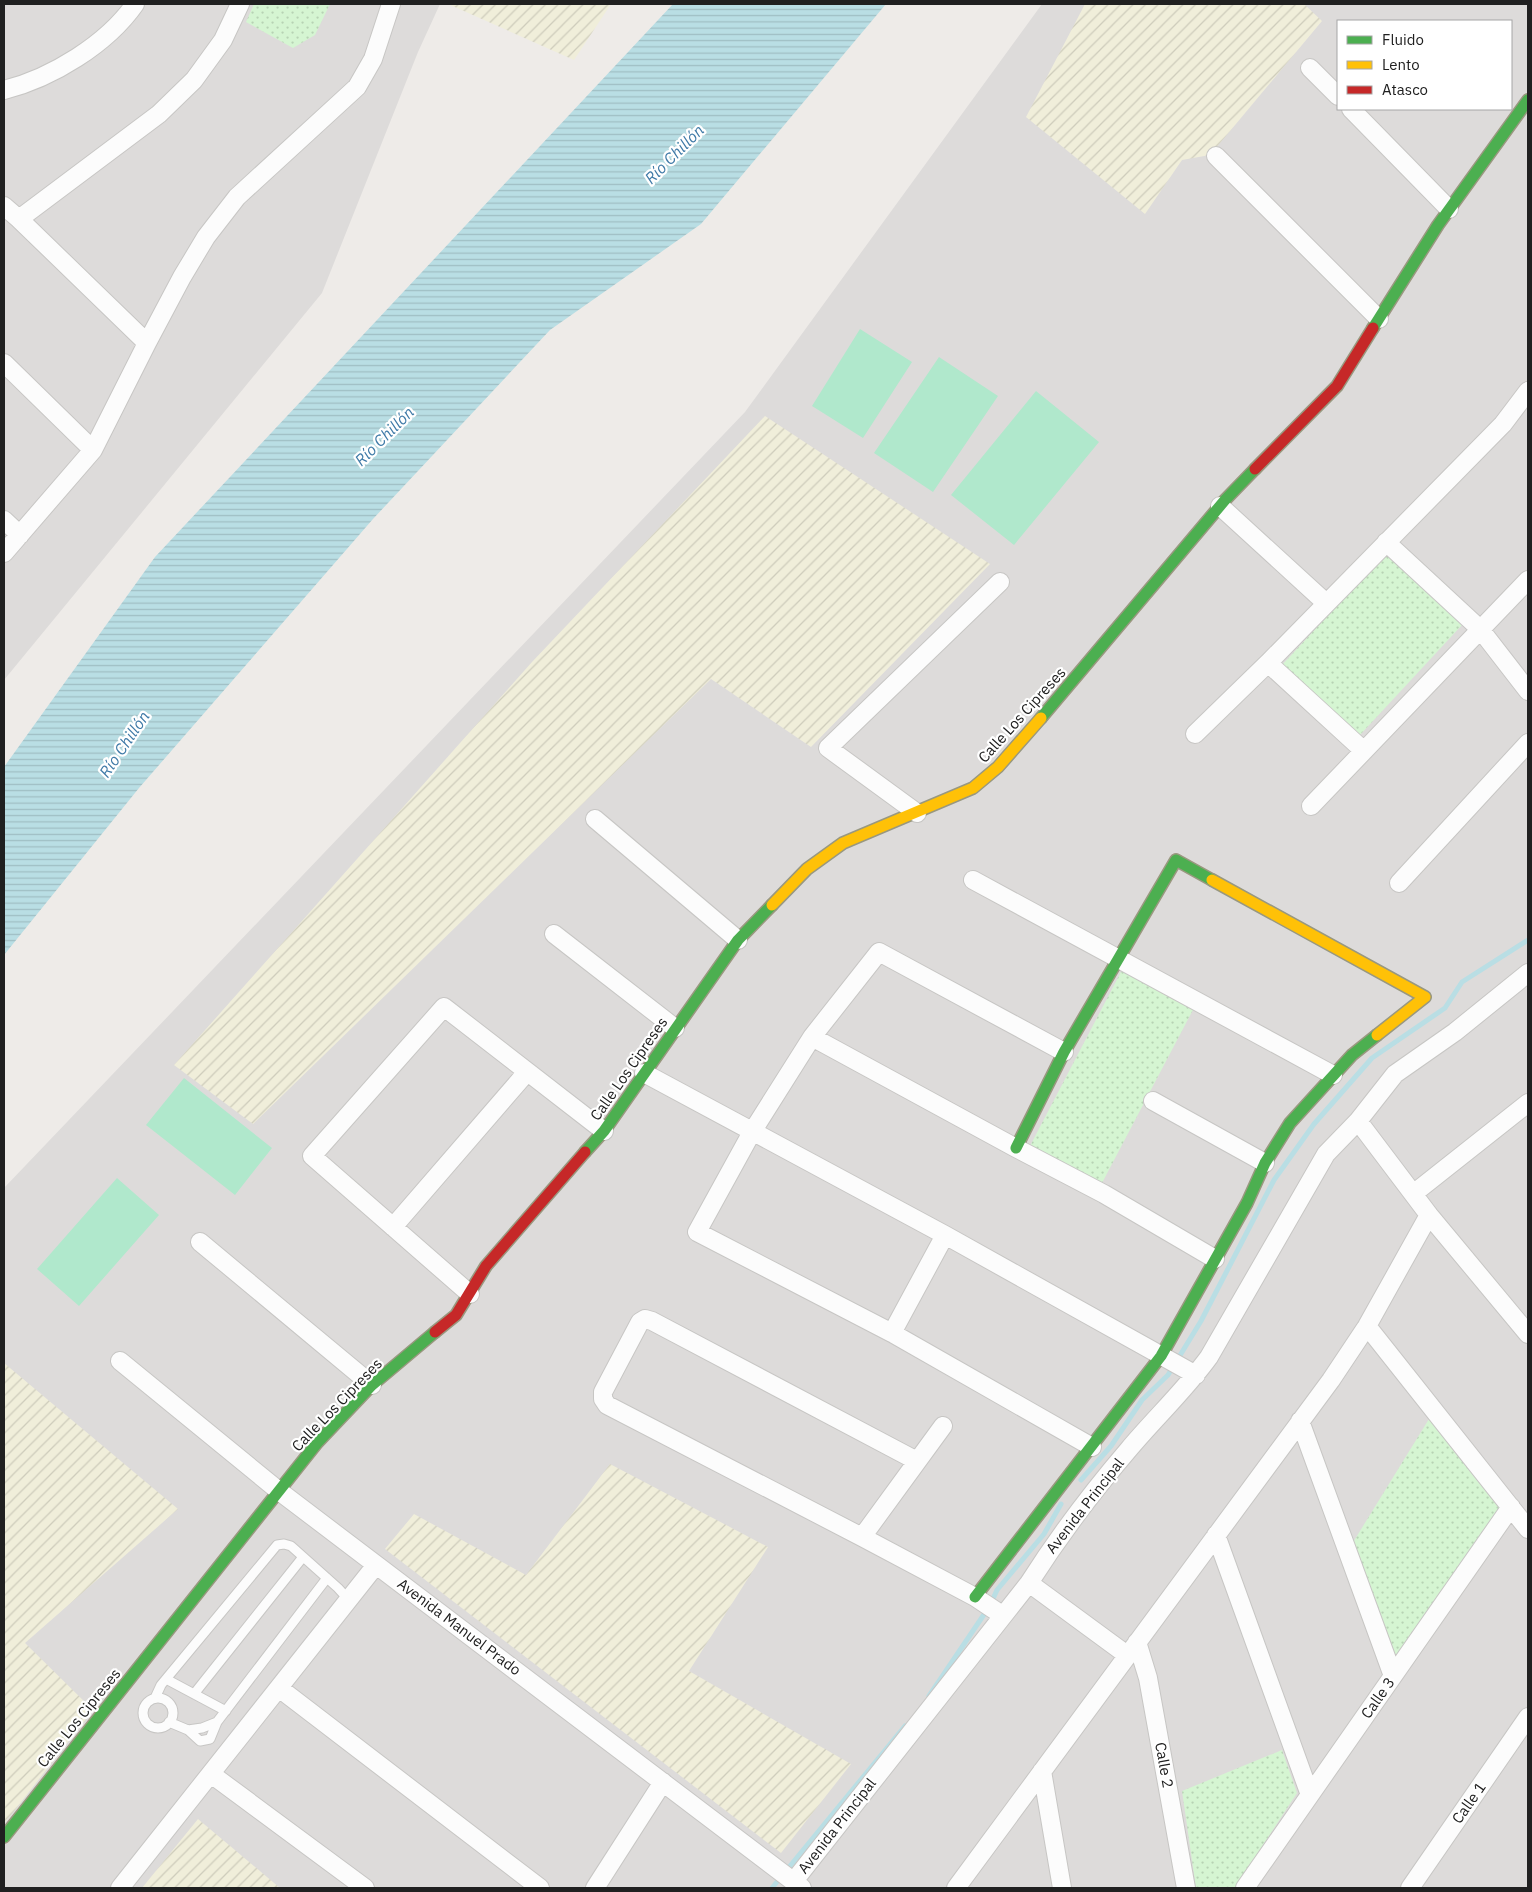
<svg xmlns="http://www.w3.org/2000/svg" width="1532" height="1892" font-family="'IBM Plex Sans',sans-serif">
	<defs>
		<pattern id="farmland-furrows" width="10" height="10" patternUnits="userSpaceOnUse" patternTransform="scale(1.25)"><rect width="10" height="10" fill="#f0eeda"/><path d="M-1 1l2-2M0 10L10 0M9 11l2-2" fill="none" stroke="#ceccbb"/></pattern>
		<pattern id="park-dots" width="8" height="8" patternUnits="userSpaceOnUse" patternTransform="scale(1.25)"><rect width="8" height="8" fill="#d5f5d2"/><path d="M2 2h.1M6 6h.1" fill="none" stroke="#b7d2b4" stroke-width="1.8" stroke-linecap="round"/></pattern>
		<pattern id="water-rules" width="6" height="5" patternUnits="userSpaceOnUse" patternTransform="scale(1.25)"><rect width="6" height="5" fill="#b9dee4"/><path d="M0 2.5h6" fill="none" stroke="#9fbec3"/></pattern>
	</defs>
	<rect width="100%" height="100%" fill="#eeebe8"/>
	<!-- residential -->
	<path fill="#dddbda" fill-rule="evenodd" d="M4,4H440L418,52L322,293L4,680Z
		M1042,4H1528V1888H4V1188L745,412ZM1338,21H1511V109H1338Z"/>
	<!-- farmland -->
	<path fill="url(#farmland-furrows)" d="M448,4H611L574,60Z
		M1085,4H1304L1322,21L1210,155L1182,160L1145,214L1026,117Z
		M765,416L990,564L811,747L711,679L253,1124L174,1065L532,662Z
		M4,1363L178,1509L25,1643L93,1710L4,1824Z
		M610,1464L768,1547L689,1671L851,1764L781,1853L385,1549L414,1514L526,1575Z
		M198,1819L280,1888H142Z"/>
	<!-- park -->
	<path fill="url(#park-dots)" d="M254,4H330L315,35L293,48L246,22Z
		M1385,554L1462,625L1359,736L1282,665Z
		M1123,968L1195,1006L1102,1183L1030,1146Z
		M1429,1419L1500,1507L1395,1658L1352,1544Z
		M1282,1750L1297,1793L1235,1888H1196L1182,1791Z"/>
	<!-- pitch -->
	<path fill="#b0e8cc" d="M860,329L912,362L863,438L812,406Z
		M939,357L998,396L933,492L874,453Z
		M1036,391L1099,442L1014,545L951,495Z
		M184,1078L272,1148L235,1195L146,1125Z
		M117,1178L159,1215L79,1306L37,1269Z"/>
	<!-- water -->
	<path fill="url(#water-rules)" d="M673,4H886L701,224L550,330L373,519L139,788L4,955V767L155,557Z"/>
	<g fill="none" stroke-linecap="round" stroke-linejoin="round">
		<!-- stream -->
		<path stroke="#b9dee4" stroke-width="5" d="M1081,1480L1111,1446L1142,1400L1168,1375L1201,1321L1274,1180L1314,1124L1372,1058L1445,1008L1462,982L1528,940
			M991,1603L997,1590L1044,1534L1061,1504
			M929,1696L987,1610
			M772,1888L905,1726"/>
		<!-- lane casing -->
		<g stroke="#c7c6c4" stroke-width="11">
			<path id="lane" d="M166,1679L226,1711
				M194,1694L303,1557
				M155,1698L161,1685L277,1545L284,1544L291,1546L338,1588L349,1600
				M143 1713a15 15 0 1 1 30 0a15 15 0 1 1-30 0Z
				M169,1722L188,1730L200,1741L210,1739L217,1722L327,1578
				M188,1730L202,1728L217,1722"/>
		</g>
		<!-- street casing -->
		<g stroke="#c7c6c4" stroke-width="20">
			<path id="street" d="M1310,68L1338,96
				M4,90C52,78 107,44 135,4
				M1351,109L1449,209
				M1216,156L1379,319
				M4,206L19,219L147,343
				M19,219L159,114L194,80L223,40L240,4
				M4,363L93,450
				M1220,506L1326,603
				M4,520L20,535
				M1386,542L1480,629L1528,691
				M4,553L93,450L147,343L182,277L206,237L237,197L357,87L373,59L391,4
				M1268,663L1364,751
				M1195,734L1268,663L1503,424L1528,391
				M1311,806L1528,580
				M917,813L828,748L1000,582
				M595,819L738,940
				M973,880L1333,1075
				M1399,883L1528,743
				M554,934L675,1028
				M812,1037L1016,1148L1104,1194L1215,1259
				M1064,1052L879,952L812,1037L752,1132L697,1232L892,1333L1092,1447
				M644,1073L945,1235L1196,1375
				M1153,1101L1265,1163
				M1358,1121L1429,1215L1528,1334
				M1413,1194L1528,1103
				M393,1227L527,1072
				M200,1242L372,1385
				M470,1294L312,1156L444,1007L604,1131
				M1367,1326L1528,1529
				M892,1333L945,1235
				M120,1361L279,1491L802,1888
				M1300,1421L1393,1676
				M917,1461L652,1321L645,1319L640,1322L603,1392V1399L607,1405L862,1537L975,1597L1002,1615
				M1216,1535L1310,1795
				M862,1537L943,1426
				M1029,1583L1127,1655
				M1137,1642L1148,1678L1186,1888
				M279,1688L540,1888
				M1042,1771L1062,1888
				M211,1774L365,1888
				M794,1881L1029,1583C1059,1536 1093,1491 1129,1449C1155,1418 1185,1390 1209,1357L1326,1154L1358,1121L1395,1074L1455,1032L1528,973
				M120,1888L376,1565
				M595,1888L663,1782
				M956,1888L1331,1380L1367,1326L1429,1215
				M1245,1888L1511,1507
				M1410,1888L1528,1717"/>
		</g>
		<!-- fast casing -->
		<g stroke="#99987f" stroke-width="14">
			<path id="fast" d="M1373,328L1438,225L1528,100
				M1041,718L1225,500L1255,469
				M1016,1148L1064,1052L1176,860L1212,880
				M585,1152L604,1131L738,940L772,905
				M975,1597L1161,1356L1247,1203L1265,1163L1290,1123L1352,1055L1377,1035
				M4,1837L317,1443L372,1385L435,1332"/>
		</g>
		<!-- slow casing -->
		<g stroke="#99987f" stroke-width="14">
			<path id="slow" d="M1212,880L1425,997L1377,1035
				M772,905L807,869L843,843L973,788L998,767L1041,718"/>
		</g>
		<!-- jam casing -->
		<g stroke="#99987f" stroke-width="14">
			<path id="jam" d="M1255,469L1337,386L1373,328
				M435,1332L456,1315L486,1266L585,1152"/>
		</g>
		<!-- lane -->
		<use href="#lane" stroke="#fcfcfc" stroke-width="9"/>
		<!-- street -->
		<use href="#street" stroke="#fcfcfc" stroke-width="18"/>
		<!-- fast -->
		<use href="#fast" stroke="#4caf50" stroke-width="11"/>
		<!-- slow -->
		<use href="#slow" stroke="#ffc107" stroke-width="11"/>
		<!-- jam -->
		<use href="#jam" stroke="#c62828" stroke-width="11"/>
	</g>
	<g text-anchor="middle" stroke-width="4.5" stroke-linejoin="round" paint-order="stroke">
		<!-- street labels -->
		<g font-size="15" fill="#202020" stroke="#fff">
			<text transform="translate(1022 715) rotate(-48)" y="5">Calle Los Cipreses</text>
			<text transform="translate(629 1069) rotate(-55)" y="5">Calle Los Cipreses</text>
			<text transform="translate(337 1405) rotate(-46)" y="5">Calle Los Cipreses</text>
			<text transform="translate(1085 1506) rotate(-52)" y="5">Avenida Principal</text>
			<text transform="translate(459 1627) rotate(37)" y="5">Avenida Manuel Prado</text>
			<text transform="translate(1378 1698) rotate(-55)" y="5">Calle 3</text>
			<text transform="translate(79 1718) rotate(-51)" y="5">Calle Los Cipreses</text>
			<text transform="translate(1164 1765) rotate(80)" y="5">Calle 2</text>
			<text transform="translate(1469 1803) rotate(-55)" y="5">Calle 1</text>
			<text transform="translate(837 1826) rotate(-52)" y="5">Avenida Principal</text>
		</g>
		<!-- water labels -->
		<g font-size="16" font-style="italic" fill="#3f7aa7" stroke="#fff">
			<text transform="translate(674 154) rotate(-45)" y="6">Río Chillón</text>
			<text transform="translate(384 436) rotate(-45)" y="6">Río Chillón</text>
			<text transform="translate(124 744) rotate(-56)" y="6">Río Chillón</text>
		</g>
	</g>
	<!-- border -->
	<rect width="1532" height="1892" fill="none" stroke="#202020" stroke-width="10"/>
	<!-- legend -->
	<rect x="1337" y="20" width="175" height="90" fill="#ffffff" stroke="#a6a6a6"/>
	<rect x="1347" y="36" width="25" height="8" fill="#4caf50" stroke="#a6a6a6"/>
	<text x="1382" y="45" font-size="15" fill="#202020">Fluido</text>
	<rect x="1347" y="61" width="25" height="8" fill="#ffc107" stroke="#a6a6a6"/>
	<text x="1382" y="70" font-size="15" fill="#202020">Lento</text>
	<rect x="1347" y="86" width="25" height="8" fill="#c62828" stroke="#a6a6a6"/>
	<text x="1382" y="95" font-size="15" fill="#202020">Atasco</text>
</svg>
